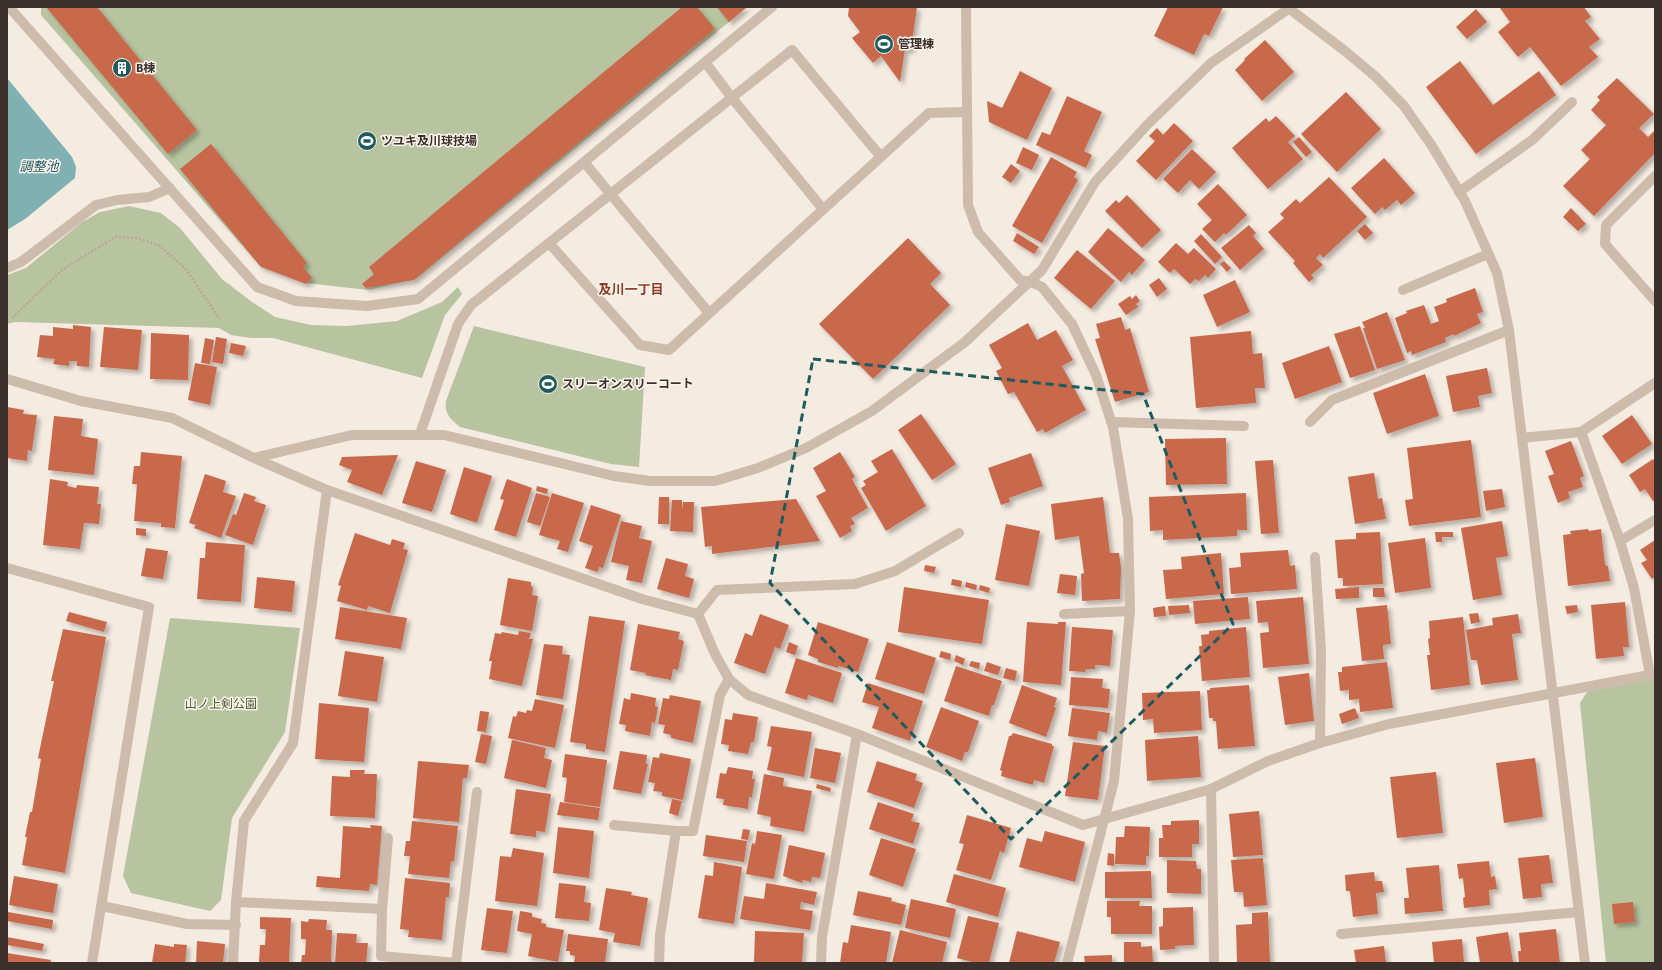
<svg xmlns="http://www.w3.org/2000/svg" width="1662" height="970" font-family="Signika,'Noto Sans JP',sans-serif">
	<defs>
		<filter id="shadow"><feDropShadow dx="3.5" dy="3.5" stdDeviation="2" flood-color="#0004"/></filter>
	</defs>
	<rect width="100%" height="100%" fill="#f4ebe1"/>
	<!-- green -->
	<path fill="#b8c4a0" d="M41,7H747L416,279L368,290L306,283L260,266L41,15Z
		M129,206L161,213L180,228L222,279L252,302L275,317L311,325L347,326L397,321L442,302L458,287L462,294L445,315L422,378L273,338H251L231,335L219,328L15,322L7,324V275L26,268L82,222L100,212Z
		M474,326L645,367L639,467L611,464L460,427C450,419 444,413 446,401Z
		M170,618L300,628L285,732L232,818L221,900L210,911L131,893L123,876Z
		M1655,679V963H1606L1580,703L1588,691Z"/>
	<!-- water -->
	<path fill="#7fb0b2" d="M7,78L72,157L76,167L75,178L25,219L7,230Z"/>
	<!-- building -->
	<path fill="#c8694b" filter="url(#shadow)" d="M46,7H97L197,130L168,154Z
		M682,7H697L715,29L414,280L366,288L362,284L374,274L369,267Z
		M717,7H747L729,22Z
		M849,7H917L911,50L905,49L900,82L881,56L873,63L852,38L860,32L848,16Z
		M1168,7H1223L1209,36L1204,34L1194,55L1154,36Z
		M1501,7H1584L1591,17L1585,21L1600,39L1589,47L1598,57L1561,86L1530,47L1518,57L1498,32L1510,22L1500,8Z
		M1476,9L1487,22L1467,39L1456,27Z
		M1265,40L1294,72L1262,101L1235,70L1245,60L1244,59Z
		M1460,61L1493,105L1539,71L1556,95L1476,154L1426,87Z
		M1020,71L1052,88L1027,140L989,122L987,101L1002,108Z
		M1617,78L1654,114L1639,128L1648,137L1655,130V153L1594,216L1563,186L1590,159L1581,150L1606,125L1591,110L1600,100L1597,97Z
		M1346,92L1381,129L1337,172L1301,134Z
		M1067,96L1102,112L1084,151L1092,155L1086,168L1036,145L1042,132L1050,135Z
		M1276,116L1295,136L1288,142L1303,159L1268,189L1232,148L1266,118L1269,122Z
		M1174,123L1193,141L1156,180L1136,161L1155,141L1149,136L1157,128L1163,135Z
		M1299,137L1312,152L1306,157L1293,142Z
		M211,144L307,263L303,267L312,278L306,284L261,267L180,169Z
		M1023,147L1039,155L1032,170L1016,163Z
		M1192,149L1216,172L1199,189L1190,180L1178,193L1163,179Z
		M1051,157L1077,172L1074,177L1078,180L1042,243L1012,226Z
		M1384,158L1415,193L1401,205L1397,200L1385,210L1382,207L1375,214L1351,188Z
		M1011,164L1020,171L1011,183L1002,177Z
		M1329,177L1367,217L1323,258L1320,254L1316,258L1323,265L1311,275L1314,278L1309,282L1293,263L1295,261L1268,232L1284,218L1280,214L1296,199L1300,203Z
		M1218,184L1247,215L1226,235L1224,233L1215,242L1202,229L1212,220L1197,204Z
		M1127,195L1161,230L1142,248L1105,211L1116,200L1119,203Z
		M1571,208L1586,224L1578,231L1563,217Z
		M1365,224L1373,233L1365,240L1357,231Z
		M1249,225L1256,233L1253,236L1264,249L1240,270L1221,248Z
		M1108,228L1145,260L1132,275L1129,272L1121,282L1088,252Z
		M1017,233L1039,247L1034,254L1013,241Z
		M1201,234L1222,257L1215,264L1194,241Z
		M908,238L941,273L930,284L950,305L873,379L819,324Z
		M1176,243L1188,254L1194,248L1216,269L1208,278L1205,275L1199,281L1195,279L1190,284L1174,269L1170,273L1158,262Z
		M1077,250L1115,281L1091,309L1054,278Z
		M1224,261L1231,268L1227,272L1220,264Z
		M1159,278L1167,289L1157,297L1149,285Z
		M1235,280L1250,312L1217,327L1203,295Z
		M1475,288L1483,312L1477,314L1481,323L1454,336V334L1445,338L1446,342L1412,355L1411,351L1407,353L1395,318L1407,313L1406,311L1424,305L1431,324L1439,321L1434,307L1447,302L1446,299Z
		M1136,295L1140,301L1136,304L1138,307L1126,315L1118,304L1130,296L1132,299Z
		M1387,312L1405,360L1377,369L1363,328H1365L1362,322Z
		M1121,317L1125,330L1130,328L1149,392L1115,402L1095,339L1100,338L1096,324Z
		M1028,323L1037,340L1056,330L1073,360L1062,366L1086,410L1045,433L1043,429L1037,432L1014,392L1008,394L996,371L1002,368L989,345Z
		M73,325L91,327L89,367L77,366V361H69V366L53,364L55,359L37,357L40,335L53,336V327L73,329Z
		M1360,326L1375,370L1350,378L1334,334Z
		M104,327L142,330L138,370L100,367Z
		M1251,331L1253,354L1262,353L1265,388H1255L1256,403L1196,408L1190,337Z
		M151,333L189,335L188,380L150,379Z
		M216,337L227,339L223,364L212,362Z
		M205,338L214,340L210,364L201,363Z
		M231,343L246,346L243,356L229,353Z
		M1329,346L1342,382L1295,399L1282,363Z
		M195,363L217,367L210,405L188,400Z
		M1487,368L1492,393L1478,396L1480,407L1453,412L1446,376Z
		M1425,374L1439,416L1387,434L1373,393Z
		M7,407L24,410L23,414L37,415L32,451L28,450L27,461L7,458Z
		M921,414L956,464L932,480L898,430Z
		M1632,415L1652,444L1622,464L1602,436Z
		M54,416L83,419L81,436L98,439L94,475L48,470Z
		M1226,438L1227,484L1166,485L1165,439Z
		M1471,440L1481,517L1409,526L1405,500L1413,499L1407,448Z
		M1571,441L1584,476L1580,478L1583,487L1568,492L1570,498L1558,503L1548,476L1554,474L1545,451Z
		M892,449L926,506L886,531L861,488L866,485L863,481L878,472L871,461Z
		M141,452L182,456L175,528L161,527V523L134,521L137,484H132L134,466H140Z
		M840,452L855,477L852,479L868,508L851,518L855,524L850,526L852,531L840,538L816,496L826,491L813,468Z
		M1031,453L1043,486L1009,498L1010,502L1001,505L988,468Z
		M398,455L382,495L347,482L352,470L339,465L342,457Z
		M1653,459L1655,462V500L1653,501L1645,489L1640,492L1629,475Z
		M1273,460L1279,533L1261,534L1255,461Z
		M416,461L446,470L432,512L402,503Z
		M464,467L492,476L477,523L450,514Z
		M1374,473L1378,499L1382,498L1386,519L1355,524L1348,477Z
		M205,474L226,481L223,492L236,496L221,538L194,528L196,525L189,523Z
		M50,479L68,482L67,486L76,488L77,485L99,487L97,504H101L99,524L84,523L80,549L43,545Z
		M507,479L532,488L516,537L494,530L504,500L500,499Z
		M537,486L548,489L547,494L536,491Z
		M1502,489L1505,507L1486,511L1483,491Z
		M244,493L256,497L254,501L266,505L253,545L225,535L233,514L236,515Z
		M536,493L550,497L540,526L527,522Z
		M552,493L584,503L568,552L557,549L560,541L539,535Z
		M1246,493L1247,530H1237V536L1163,540V530L1150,531L1149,497Z
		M659,497H669V524H658Z
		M1103,497L1110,553H1119L1121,568L1120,599L1082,601L1081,574L1084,573L1079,536L1055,540L1051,504Z
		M796,499L820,541L712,554V546L705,547L701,507Z
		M672,500H682V510L683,502H694L693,532L670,531Z
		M591,505L621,515L603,568L599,567L598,572L585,568L593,546L579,541Z
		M621,521L642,526L639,538L652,541L642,583L626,580L629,566L611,562Z
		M1502,521L1508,556L1496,558L1502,595L1473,600L1461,528Z
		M1006,524L1040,531L1029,586L995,580Z
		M136,528L146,529V536L136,535Z
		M1588,529L1589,531L1601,529L1605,565L1608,566L1610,581L1568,586L1563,535L1571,534L1570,531Z
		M1380,532L1383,584L1343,586V578H1338L1335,540L1356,539V533Z
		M1435,532H1453V537H1442V542H1436Z
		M355,533L390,545L392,539L405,543L403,549L408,550L390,613L368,606L367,610L337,601L341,586L338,585Z
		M1425,538L1431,588L1395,593L1388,543Z
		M1655,540V577L1652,579L1641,563L1647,560L1640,550Z
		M206,542L245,545L241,602L197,599L200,558H205Z
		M146,548L168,551L163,579L141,576Z
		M1288,550L1290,566L1295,565L1297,589L1231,594L1229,568L1241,567L1240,553Z
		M1221,553L1224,594L1166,599L1163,570L1182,569L1181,557Z
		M666,558L688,564L685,576L694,579L689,598L657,589Z
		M925,565L936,567L934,573L924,571Z
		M1060,574L1077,576L1075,595L1057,593Z
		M257,577L295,581L292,612L254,608Z
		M508,578L531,582V586L533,587L532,595L538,596L532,631L500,625Z
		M952,579L962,581L961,587L951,585Z
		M966,582L977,585L976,590L965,587Z
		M980,585L990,588L989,593L979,590Z
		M904,587L989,600L982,644L898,632Z
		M1359,587V598L1336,599L1335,589Z
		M1373,588H1384L1385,597H1373Z
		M1248,597L1250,619L1195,624L1193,601Z
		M1303,597L1309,664L1263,668L1260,633L1269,632L1268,622L1258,623L1256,601Z
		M1625,602L1629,647H1623L1624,656L1596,659L1591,605Z
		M1189,605L1190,613L1169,615L1168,606Z
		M1387,605L1391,644L1383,645L1384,659L1362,661L1356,608Z
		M1577,605L1578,612L1567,614L1565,606Z
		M1165,606L1166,616L1154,617L1153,608Z
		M340,607L407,618L401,649L335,639Z
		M69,612L107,622L104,632L66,621Z
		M1478,613L1480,622L1471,624L1469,614Z
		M760,614L789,625L780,649L775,647L765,674L734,663L745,633L752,636Z
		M1518,614L1521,633L1512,634L1518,680L1481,685L1477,660H1471L1466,630L1493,625L1492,618Z
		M589,616L625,621L605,752L586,749V744L570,742Z
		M1463,617L1470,685L1431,690L1427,655H1430L1428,639L1430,638L1429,621Z
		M818,622L869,639L858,672L839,666L838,668L818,662V659L808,655Z
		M1027,622L1058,624V622H1066L1061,685L1023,682Z
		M638,624L680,632L678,639L684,641L678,670L673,669L671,680L645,675L646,673L630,670Z
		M1072,627L1113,630L1110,666L1095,665V669H1086L1085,672L1069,671Z
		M1246,627L1250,677L1202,681L1199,646H1202L1201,635L1209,634V631Z
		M63,629L106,637L65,873L22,865L27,837H25L30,812H32L41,759L38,758L54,681H51Z
		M519,631L531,633L529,639H533L522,686L489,679L492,661H489L495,633L501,634L502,632L518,635Z
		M789,642L798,646L795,655L786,652Z
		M887,642L936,658L924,694L875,679Z
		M544,644L563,646L562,654L570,655L563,699L536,695Z
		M345,651L384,657L377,702L338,696Z
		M941,651L951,654L950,660L939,657Z
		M956,655L965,659L963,665L954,661Z
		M796,658L842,673L833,703L808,695L807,700L785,693Z
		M971,661L980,663L979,669L969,666Z
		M987,662L1001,667L998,675L984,671Z
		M1387,662L1393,708L1360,712L1359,699L1349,700V690L1340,691L1338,672H1342V667Z
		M956,666L1002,681L994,705H992L989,716L944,701Z
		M1006,668L1017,671L1015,681L1003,678Z
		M1309,673L1314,721L1285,725L1278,677Z
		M1071,677L1103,679L1102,688L1110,689L1108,708L1069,705Z
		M868,683L923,701L910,741L872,728L879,707L862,702Z
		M1022,685L1057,698L1054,707L1056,708L1046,737L1009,723Z
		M1249,685L1255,746L1218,749L1216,721H1213V718H1209L1207,690H1210V688Z
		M1200,691L1202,730L1154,733L1153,719L1143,720L1142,693Z
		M631,693L656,698L655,706L658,707L655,723L652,722L650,736L625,731L626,725L619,724L624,698L630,700Z
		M670,695L701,701L693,743L671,738V735L663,733L665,725L658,724L663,698L669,699Z
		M535,699L564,705L555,748L508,738L513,716L516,717L518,711L526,713L527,710L532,711Z
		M319,703L369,708L364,762L315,759Z
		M941,707L979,721L968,752H965L962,761L926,747Z
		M1072,708L1110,713L1107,733L1098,731L1097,740L1068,736Z
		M1355,708L1359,718L1342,724L1339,714Z
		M480,711L489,712L486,732L477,731Z
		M733,713L758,717L754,742H751L748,754L728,751L729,745L721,744L725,719L732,720Z
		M771,726L812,732L804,777L767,770L772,747L767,746Z
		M1013,733L1052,744V746H1054L1044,783L1034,780L1033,785L1001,776L1002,771L1000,770L1009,736H1011Z
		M481,734L492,736L486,764L475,762Z
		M1198,736L1201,777L1147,781L1145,740Z
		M512,740L546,748L544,758L552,760L546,788L504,778Z
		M1073,742L1105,746L1098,800L1065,796Z
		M815,748L841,753L835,783L810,778Z
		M620,751L647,755L646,764H648L641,794L613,789Z
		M660,753L691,759L683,800L662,796V792L653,791L655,783L648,782L653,757L659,758Z
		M565,754L607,760L600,807L564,802L567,778L562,777Z
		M1535,758L1543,817L1504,823L1496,763Z
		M418,761L469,765L467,778H463L459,822L413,818Z
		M877,761L917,774L915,780L923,783L914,808L867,792Z
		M728,767L753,771L752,779H755L752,797H749L748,809L723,805L724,799L716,798L720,773L726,774Z
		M350,770H365L364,774H377L375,818L330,816L332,776L350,777Z
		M1436,772L1443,833L1397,838L1390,777Z
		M764,774L784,778L783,786L812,791L804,832L770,826L771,817L757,814Z
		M817,784L831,788L830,792L816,788Z
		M516,789L551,794L545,832L536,831V837L510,834Z
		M672,799L682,801L678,816L669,813Z
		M560,802L600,808L598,820L557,815Z
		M878,802L914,814L911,821L920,823L913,844L869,829Z
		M1259,811L1263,855L1233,857L1229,814Z
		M967,815L1011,828L1004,853L1000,851L991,880L956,870L964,844L959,843Z
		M1199,820V844H1192V857H1159V838H1163L1162,825H1171V821Z
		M412,821L458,826L454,862L451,861L449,878L408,874L410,856H404L406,841H410Z
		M370,825L382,826L377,885L370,884L369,891L316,887L317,876L340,878L343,826L371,828Z
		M1125,826L1150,827L1149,856H1146V865L1115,864L1116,837H1124Z
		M558,827L594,831L589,878L553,873Z
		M743,829L750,830L748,840L741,839Z
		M757,831L782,835L774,879L746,874L752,843L755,844Z
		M1045,831L1085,842L1075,882L1019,867L1027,838L1042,842Z
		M706,835L747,841L744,862L703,856Z
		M881,838L916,849L903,887L869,875Z
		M789,845L825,853L820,878L812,877L811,882L803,880L802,883L783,876Z
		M513,848L544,853L537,906L495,901L500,856L511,857Z
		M1108,853L1114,854V866L1107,865Z
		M1549,855L1553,883L1541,884L1542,897L1523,899L1518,858Z
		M1263,858L1267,905L1244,907L1243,892H1234L1231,860Z
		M1167,860L1196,861L1197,869H1201V894L1167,893Z
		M1489,861L1491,877L1495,876L1497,889L1489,890L1490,905L1464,908L1463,898L1465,897L1463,878L1459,879L1457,864Z
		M714,862L742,867L734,924L698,918L705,875L713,876Z
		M1439,865L1443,911L1405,914L1404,898H1409L1406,868Z
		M1151,871L1152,898H1105V872Z
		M1374,872L1375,881H1382L1384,892L1376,893L1378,914L1353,917L1350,891H1346L1345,875Z
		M954,874L1006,888L998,917L946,902Z
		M14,876L58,884L53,913L9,905Z
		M405,878L450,883L449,897H446L442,940L408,937L409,930L400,929Z
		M559,883L586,886L584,902L591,903L589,921L555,918Z
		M766,883L817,892L814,905L801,902L800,909L813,911L810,930L740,919L744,896L764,899Z
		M606,888L632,892L631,895L648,898L640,946L613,942L615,933L599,930Z
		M858,891L892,898L891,901L906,905L901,925L853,915Z
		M911,899L956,909L950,938L905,928Z
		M1107,901H1140L1139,906H1152V934H1111V917H1107Z
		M1633,902L1635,922L1614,924L1612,904Z
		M1193,907L1194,945L1175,946V949L1160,950L1159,927L1163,926V908Z
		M487,908L513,911L507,953L481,950Z
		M520,911L532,913V917L542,919L541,923L546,924V927L564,930L558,962L528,956L532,934L517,931Z
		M8,912L53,920L52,929L7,921Z
		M1268,912L1270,963H1237L1236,925L1252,924V913Z
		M968,916L999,923L989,963H976L957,958Z
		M260,917L291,918L289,963L259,962L260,945H265L266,929H260Z
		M309,919L327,920L326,930H332L331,963H301L302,955H305L306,939H301V921L308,922Z
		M851,925L891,932L886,963H840L843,942L848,943Z
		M1556,929L1560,963H1519L1518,951H1521L1519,933Z
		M900,930L947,942L942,963H892Z
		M755,931L804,933L802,963H754Z
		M1017,931L1060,942L1054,963H1009Z
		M1508,932L1513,962L1480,963L1476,937Z
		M337,933L357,934L356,943H368L366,963H335Z
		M568,934L608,939L605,963H574L575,956L570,955V951H566Z
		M7,937L44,944L42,951L7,945Z
		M1462,939L1464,963H1434L1432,942Z
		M197,941L225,944L223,963H196Z
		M1124,942H1141V947L1152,946L1153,963H1124Z
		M155,944L174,947V944L187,945L185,963H152Z
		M1384,946L1386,963H1356L1354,950Z
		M7,953L51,960L50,963H7Z
		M1112,955V963H1085L1084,956Z"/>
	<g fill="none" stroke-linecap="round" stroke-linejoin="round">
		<!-- path -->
		<path stroke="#b9a596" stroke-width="2.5" stroke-dasharray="2 2" stroke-linecap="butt" d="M12,318L62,270L115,237L137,238L160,246L185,268L220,319"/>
		<!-- service -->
		<path stroke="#cdbbac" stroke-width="10" d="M9,7L257,287L296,301L367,306L418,299L772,7
			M705,62L732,98L823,209
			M584,162L709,313
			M1655,176L1606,225L1605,244L1655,301
			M1459,192L1532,140L1572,102
			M549,243L792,50L881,157
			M7,268L21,262L96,205L117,200L149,197L170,188
			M1403,290L1488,254
			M1111,422L1244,426
			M1310,422L1332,400L1509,330
			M1581,432L1655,383
			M420,434L458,324L471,305L549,243L640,345L669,350L929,113L966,112
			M1522,438L1581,432L1620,541L1634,588L1650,675
			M1620,541L1655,520
			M1315,557L1321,650L1320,743
			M1064,614L1130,611
			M1211,789L1214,963
			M614,825L676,831H693L720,695L729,679L715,654L698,614
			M388,838L382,909L381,956L457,963
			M236,902L382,909
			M1341,934L1579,912
			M456,963L477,792
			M659,963L660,935L676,831
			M821,963L822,937L857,734"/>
		<!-- minor -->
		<path stroke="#cdbbac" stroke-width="10" d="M966,7L968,205L978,232L1020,280L1031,282L1042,287L1072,324L1096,375L1113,427L1128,519L1130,611L1114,781L1067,963
			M7,379L81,401L172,418L254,458L327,490L642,599L698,614L717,590L855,584L895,571L959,533
			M254,458L352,435H444L614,476L650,481H715L758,468L806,448L872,411L965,342L1042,270L1095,182L1147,125L1211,63L1291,7
			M729,679L748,695L857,734L1083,825L1211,789L1268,761L1320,743L1389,724L1655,674
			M102,906L187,924L236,925
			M233,963L236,902L244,821L293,743L327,490"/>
		<!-- tertiary -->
		<path stroke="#cdbbac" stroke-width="10" d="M1287,7L1345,51L1376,77L1404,106L1432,146L1465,201L1497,273L1509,330L1585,963
			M7,568L149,607L92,963"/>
	</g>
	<!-- marked area -->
	<path fill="none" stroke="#1f5a5e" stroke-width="3" stroke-dasharray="8 5" stroke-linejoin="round" d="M813,359L1143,394L1233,624L1011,839L770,583Z"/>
	<!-- icons -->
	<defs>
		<g id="stadium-disc" transform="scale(1)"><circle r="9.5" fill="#1f5a5e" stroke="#fbf5ee"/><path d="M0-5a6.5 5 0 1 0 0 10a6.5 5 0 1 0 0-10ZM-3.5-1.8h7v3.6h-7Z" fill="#fff"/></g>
		<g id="building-disc" transform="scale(1)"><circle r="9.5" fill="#1f5a5e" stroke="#fbf5ee"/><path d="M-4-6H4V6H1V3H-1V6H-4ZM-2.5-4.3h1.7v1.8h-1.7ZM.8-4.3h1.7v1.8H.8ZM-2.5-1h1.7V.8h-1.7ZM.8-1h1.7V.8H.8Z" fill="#fff"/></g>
	</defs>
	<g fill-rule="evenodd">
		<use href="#stadium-disc" x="884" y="44"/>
		<use href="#building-disc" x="122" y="68"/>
		<use href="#stadium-disc" x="367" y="141"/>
		<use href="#stadium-disc" x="548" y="384"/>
	</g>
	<g text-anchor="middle" stroke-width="3" stroke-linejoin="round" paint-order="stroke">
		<!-- poi labels -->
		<g font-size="12" font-weight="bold" fill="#3b302b" stroke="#fbf5ee" text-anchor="start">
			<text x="898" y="48">管理棟</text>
			<text x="136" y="72">B棟</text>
			<text x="381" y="145">ツユキ及川球技場</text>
			<text x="562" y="388">スリーオンスリーコート</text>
		</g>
		<!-- park labels -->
		<g font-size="12" fill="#4a5a2e" stroke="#fbf5ee">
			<text x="221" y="708">山ノ上剣公園</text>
		</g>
		<!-- water labels -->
		<g font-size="13" font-style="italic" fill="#1f5a5e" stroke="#fbf5ee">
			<text x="39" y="171">調整池</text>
		</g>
		<!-- neighbourhood labels -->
		<g font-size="13" font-weight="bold" fill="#8c3b22" stroke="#fbf5ee">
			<text x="631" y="294">及川一丁目</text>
		</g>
	</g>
	<!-- border -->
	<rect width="1662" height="970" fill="none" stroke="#3b302b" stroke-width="16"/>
</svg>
